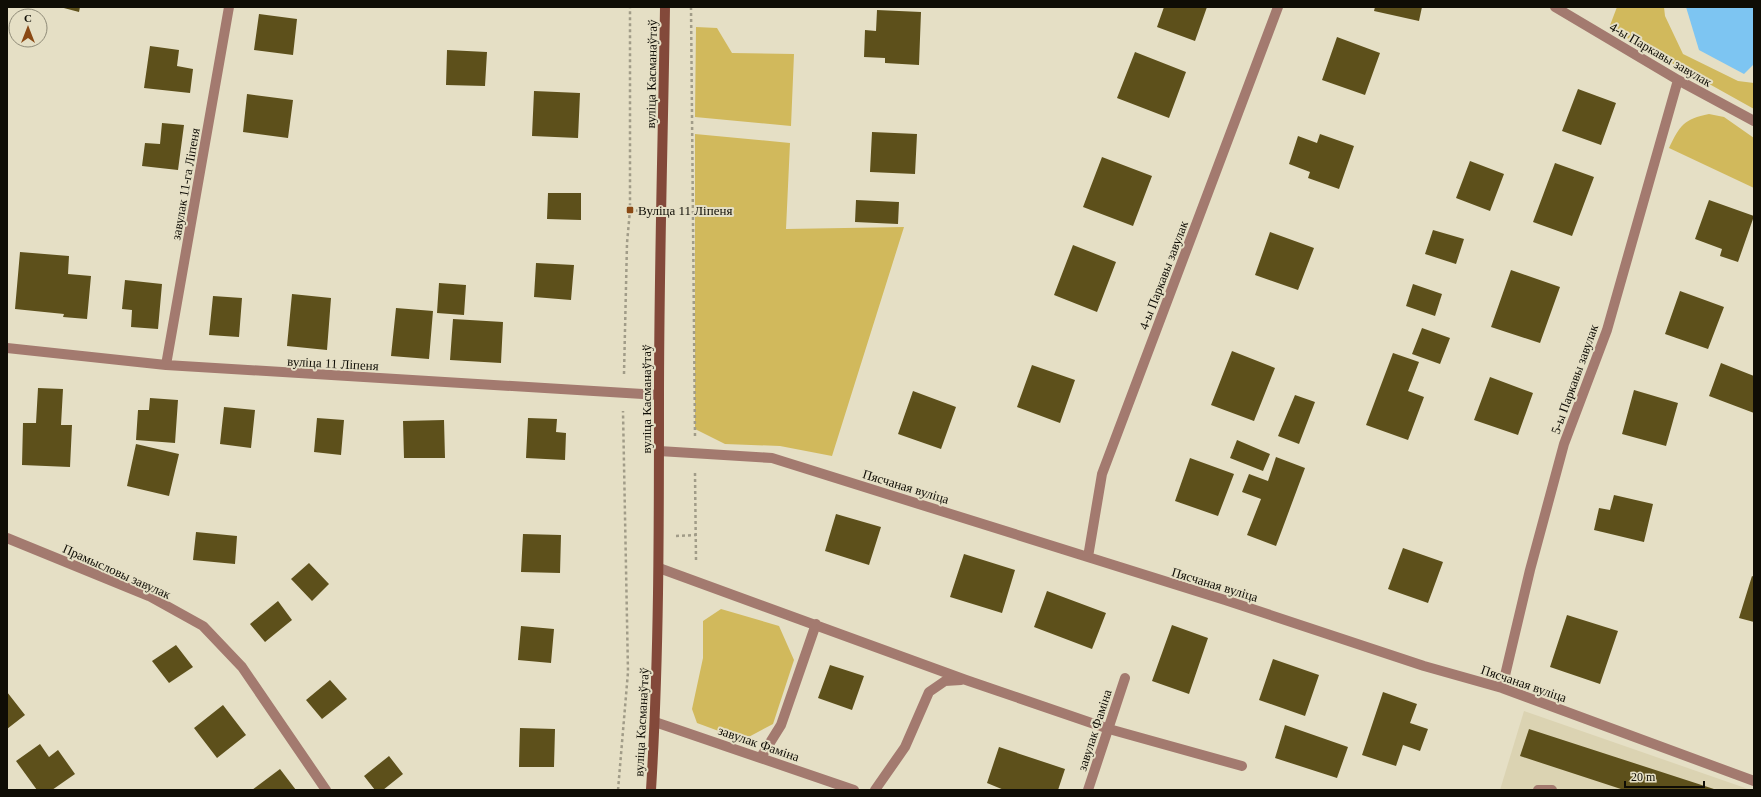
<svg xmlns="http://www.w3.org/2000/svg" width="1761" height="797" font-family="Georgia,serif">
	<rect width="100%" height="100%" fill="#e5dfc5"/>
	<!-- built -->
	<path fill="#dbd3b2" d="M1524,711L1751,790H1500Z"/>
	<!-- green -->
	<path fill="#d1b95c" d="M1617,7H1664L1665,16L1683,54L1738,81L1754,83V109L1609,28Z
		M696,27L717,28L732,53L794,54L791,126L695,117Z
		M1709,114L1724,117L1754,138V188L1669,148C1680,125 1684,119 1709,114Z
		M695,134L790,143L786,229L904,227L832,456L780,446L725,444L695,429Z
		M721,609L779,626L794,660L773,724L743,740L697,723L692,709L703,658V621Z"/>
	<!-- water -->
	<path fill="#7dc5f2" d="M1686,7H1754V64L1744,74L1699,50Z"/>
	<!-- building -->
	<path fill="#5d501b" d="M60,7H80L79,12Z
		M1164,7H1207L1195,41L1157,27Z
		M1375,7H1422L1419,21L1374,11Z
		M877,10L921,12L919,65L885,63V58L864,57L865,30L876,31Z
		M259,14L297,19L293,55L254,50Z
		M1337,37L1380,53L1365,95L1322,80Z
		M150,46L179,50L177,66L193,69L190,93L144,88Z
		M447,50L487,52L485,86L446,85Z
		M1135,52L1186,72L1169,118L1117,98Z
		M1578,89L1616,103L1601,145L1562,131Z
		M534,91L580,93L578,138L532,136Z
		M247,94L293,100L288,138L243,132Z
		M162,123L184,125L178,170L142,166L145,143L160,144Z
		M872,132L917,134L915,174L870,172Z
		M1320,134L1354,146L1339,189L1308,178L1310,172L1289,164L1298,136L1317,143Z
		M1102,157L1152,176L1133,226L1083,207Z
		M1470,161L1504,174L1490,211L1456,198Z
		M1555,163L1594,177L1572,236L1533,222Z
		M548,193H581V220L547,219Z
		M856,200L899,202L898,224L855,222Z
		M1709,200L1754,216L1738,262L1720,256L1722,249L1695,239Z
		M1433,230L1464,239L1456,264L1425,254Z
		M1270,232L1314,248L1298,290L1255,275Z
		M1073,245L1116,262L1097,312L1054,295Z
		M20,252L69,256L68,274L91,276L87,319L63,317L64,314L15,309Z
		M536,263L574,265L571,300L534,297Z
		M1511,270L1560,287L1540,343L1491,327Z
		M125,280L162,284L158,329L131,327L132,310L122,309Z
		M439,283L466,285L464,315L437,313Z
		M1413,284L1442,294L1435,316L1406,306Z
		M1680,291L1724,307L1708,349L1665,334Z
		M292,294L331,298L327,350L287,346Z
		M213,296L242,298L239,337L209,335Z
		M396,308L433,311L429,359L391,356Z
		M453,319L503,322L501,363L450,360Z
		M1422,328L1450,338L1440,364L1412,354Z
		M1232,351L1275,368L1254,421L1211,405Z
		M1393,353L1419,362L1408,391L1424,397L1408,440L1366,425Z
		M1721,363L1754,376V413L1709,396Z
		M1032,365L1075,380L1060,423L1017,407Z
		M1490,377L1533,393L1518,435L1474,420Z
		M38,388L63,389L61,425H72L70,467L22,465L23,423H36Z
		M1634,390L1678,403L1666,446L1622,434Z
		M913,391L956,407L941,449L898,434Z
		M1295,395L1315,402L1299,444L1278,436Z
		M150,398L178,400L175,443L136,440L138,410H149Z
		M224,407L255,410L251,448L220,444Z
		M317,418L344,420L341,455L314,452Z
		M528,418L557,419L556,432L566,433L565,460L526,458Z
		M444,420L445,458H404L403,421Z
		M1237,440L1270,454L1263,471L1230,458Z
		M136,444L179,454L169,496L127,486Z
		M1276,457L1305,468L1276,546L1247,535L1261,499L1242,492L1249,474L1268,481Z
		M1190,458L1234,474L1218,516L1175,501Z
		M1614,495L1653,504L1644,542L1594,530L1599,508L1610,510Z
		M836,514L881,527L869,565L825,551Z
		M196,532L237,536L235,564L193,560Z
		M523,534L561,535L560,573L521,572Z
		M1403,548L1443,562L1428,603L1388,589Z
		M964,554L1015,570L1002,613L950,597Z
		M309,563L329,584L312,601L291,579Z
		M1752,576L1754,577V622L1739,618Z
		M1047,591L1106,613L1092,649L1034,627Z
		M278,601L292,620L265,642L250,624Z
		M1567,615L1618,631L1600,684L1550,667Z
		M1172,625L1208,638L1189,694L1152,681Z
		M521,626L554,629L551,663L518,660Z
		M176,645L193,667L169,683L152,661Z
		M1273,659L1319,675L1305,716L1259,700Z
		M830,665L864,676L852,710L818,698Z
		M330,680L347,699L322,719L306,700Z
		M7,692L25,715L7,729Z
		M1383,692L1417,704L1410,723L1428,729L1420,751L1403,745L1396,766L1362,755Z
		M223,705L246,735L217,758L194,728Z
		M1285,725L1348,747L1337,778L1275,758Z
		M520,728L555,729L554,767H519Z
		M1529,729L1717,790H1624L1520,756Z
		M40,744L49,757L58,750L75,774L52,790H37L16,761Z
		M999,747L1065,769L1058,790H1004L987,783Z
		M389,756L403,774L383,790H375L364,776Z
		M280,769L296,790H252Z"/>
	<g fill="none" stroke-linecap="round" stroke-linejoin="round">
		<!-- path -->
		<path stroke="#a19c88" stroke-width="2.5" stroke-dasharray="3 3" stroke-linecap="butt" d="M691,7L695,436
			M630,210L644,211
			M624,374L627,243L630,210V7
			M695,473L696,560
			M676,536L696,535
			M618,790L628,672L623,411"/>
		<!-- service -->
		<path stroke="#a37a6f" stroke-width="10" d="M659,568L966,680L1109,729L1242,766
			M761,757L781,725L816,624
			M875,790L905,747L929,692L945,681L961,680
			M1538,790H1552"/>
		<!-- minor -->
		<path stroke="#a37a6f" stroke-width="10" d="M1555,7L1678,80L1754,121
			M7,348L166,365L659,395
			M166,365L229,7
			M659,451L772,458L1225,600L1424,666L1502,688L1754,781
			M7,538L149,596L203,626L242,667L326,790
			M1088,557L1102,474L1278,7
			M1502,688L1530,570L1564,444L1607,330L1678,80
			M655,722L854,790
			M1088,790L1125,678"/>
		<!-- secondary -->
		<path stroke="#83493a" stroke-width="10" d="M651,790C659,659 659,528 659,397C659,267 663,137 665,7"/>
	</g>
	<!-- markers -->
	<rect fill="#8a4914" stroke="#e5dfc5" stroke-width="1.5" x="626" y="206" width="8" height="8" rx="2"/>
	<g text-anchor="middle" stroke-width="4" stroke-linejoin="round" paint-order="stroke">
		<!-- street labels -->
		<g font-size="13" fill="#0f0d05" stroke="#e5dfc5">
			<text transform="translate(1661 54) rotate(30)" y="5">4-ы Паркавы завулак</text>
			<text transform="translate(651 74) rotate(-89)" y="5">вуліца Касманаўтаў</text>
			<text transform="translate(185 184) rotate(-80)" y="5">завулак 11-га Ліпеня</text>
			<text transform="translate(1163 275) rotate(-69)" y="5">4-ы Паркавы завулак</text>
			<text transform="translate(333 363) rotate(3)" y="5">вуліца 11 Ліпеня</text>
			<text transform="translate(1574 379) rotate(-70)" y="5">5-ы Паркавы завулак</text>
			<text transform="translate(646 399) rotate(-90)" y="5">вуліца Касманаўтаў</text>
			<text transform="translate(906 486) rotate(17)" y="5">Пясчаная вуліца</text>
			<text transform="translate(117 571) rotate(24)" y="5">Прамысловы завулак</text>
			<text transform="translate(1215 584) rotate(17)" y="5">Пясчаная вуліца</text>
			<text transform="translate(1524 683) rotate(19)" y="5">Пясчаная вуліца</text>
			<text transform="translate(641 722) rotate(-87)" y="5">вуліца Касманаўтаў</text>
			<text transform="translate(1094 730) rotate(-72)" y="5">завулак Фаміна</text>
			<text transform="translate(759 743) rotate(19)" y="5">завулак Фаміна</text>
		</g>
		<!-- poi labels -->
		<g font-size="13" fill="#0f0d05" stroke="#e5dfc5" text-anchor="start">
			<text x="638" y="215">Вуліца 11 Ліпеня</text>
		</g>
	</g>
	<!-- border -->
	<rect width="1761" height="797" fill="none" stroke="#0f0d05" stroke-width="16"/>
	<!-- north arrow -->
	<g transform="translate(28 28)"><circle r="19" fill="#e5dfc5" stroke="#8f8b78"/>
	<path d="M0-3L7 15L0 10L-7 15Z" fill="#8a4914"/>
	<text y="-6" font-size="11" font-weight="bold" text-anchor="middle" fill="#0f0d05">С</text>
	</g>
	<!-- scale -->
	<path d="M1625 781v6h79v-6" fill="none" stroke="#0f0d05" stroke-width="2"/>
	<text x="1631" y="781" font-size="12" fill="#0f0d05" stroke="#e5dfc5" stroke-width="3" paint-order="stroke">20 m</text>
</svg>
